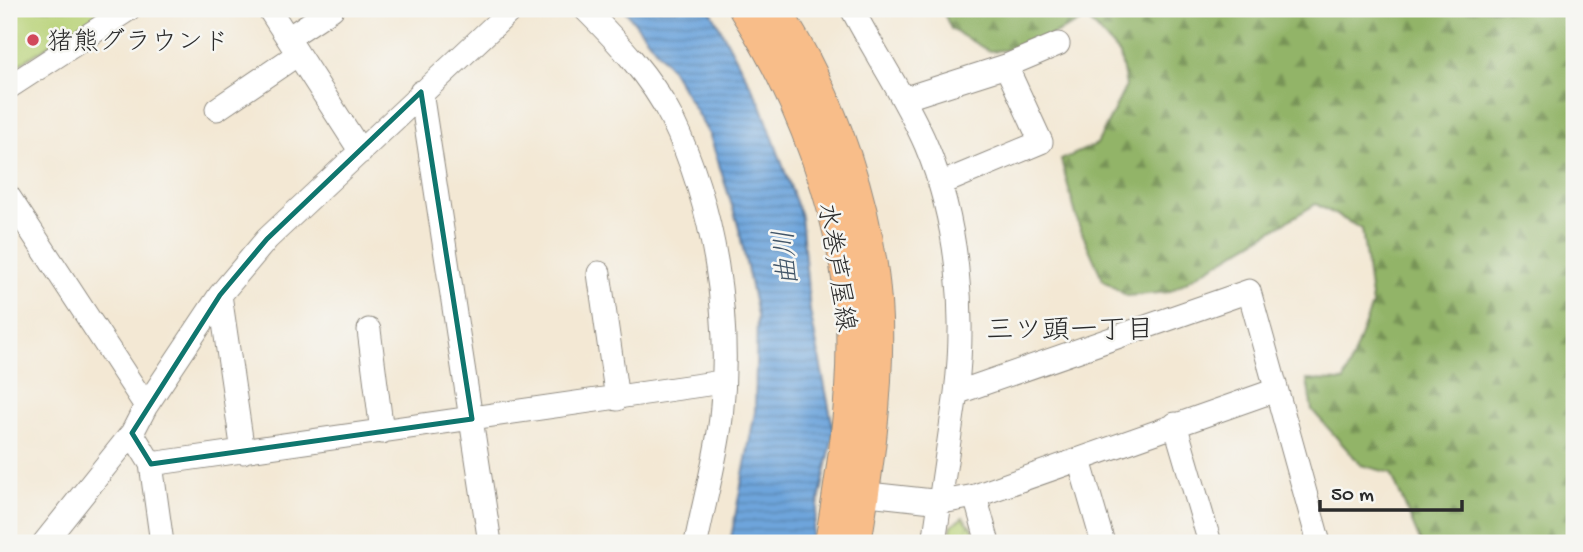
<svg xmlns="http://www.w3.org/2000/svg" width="1583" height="552" font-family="'Gochi Hand','Klee One',sans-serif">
	<defs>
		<pattern id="forest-firs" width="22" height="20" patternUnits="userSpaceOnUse" patternTransform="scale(1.75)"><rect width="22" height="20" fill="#92b468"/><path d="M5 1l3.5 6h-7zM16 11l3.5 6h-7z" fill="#779356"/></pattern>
		<pattern id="park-crowns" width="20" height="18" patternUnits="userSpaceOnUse" patternTransform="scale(1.75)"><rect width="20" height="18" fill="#b8d277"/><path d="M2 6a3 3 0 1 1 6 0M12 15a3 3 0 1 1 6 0" fill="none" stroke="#9eb467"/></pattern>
		<pattern id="water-rules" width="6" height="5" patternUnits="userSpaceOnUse" patternTransform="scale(1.75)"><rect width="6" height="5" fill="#6ea5dc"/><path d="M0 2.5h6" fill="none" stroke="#5b87b3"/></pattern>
	</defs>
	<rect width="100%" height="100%" fill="#f6f6f2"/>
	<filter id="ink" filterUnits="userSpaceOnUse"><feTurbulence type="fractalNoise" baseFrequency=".0143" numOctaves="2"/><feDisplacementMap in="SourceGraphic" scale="14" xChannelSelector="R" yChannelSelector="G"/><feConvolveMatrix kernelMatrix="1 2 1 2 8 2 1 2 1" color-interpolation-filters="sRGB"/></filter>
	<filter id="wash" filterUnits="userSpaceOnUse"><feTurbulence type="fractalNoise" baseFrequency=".00686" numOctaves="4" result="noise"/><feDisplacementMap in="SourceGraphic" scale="28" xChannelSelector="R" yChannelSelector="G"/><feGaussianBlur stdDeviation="1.57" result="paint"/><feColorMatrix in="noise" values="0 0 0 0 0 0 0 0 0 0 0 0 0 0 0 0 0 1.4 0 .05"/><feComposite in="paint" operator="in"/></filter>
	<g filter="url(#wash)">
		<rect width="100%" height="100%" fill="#f3e8d4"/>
		<!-- forest -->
		<path fill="url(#forest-firs)" stroke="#5e704a" stroke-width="2" d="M942,9H1574V543H1421L1391,473L1361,465L1312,410L1307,380L1344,381L1372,305L1362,229L1316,204L1169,292L1127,296L1103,280L1079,226L1061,160L1097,144L1126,86L1120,55L1087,18L1023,49L989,51L951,29Z"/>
		<!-- park -->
		<path fill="url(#park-crowns)" stroke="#727e51" stroke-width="2" d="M963,517L973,529L977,543H948L952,525Z"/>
		<!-- garden -->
		<path fill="#b8d277" stroke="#727e51" stroke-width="2" d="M9,9H106L9,71Z"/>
		<!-- water -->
		<path fill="url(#water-rules)" stroke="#4c6884" stroke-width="2" d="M624,9H710L761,105L801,216L810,311L834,432L810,543H730L755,412L757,315L738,225L710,136L672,70Z"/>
	</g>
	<g filter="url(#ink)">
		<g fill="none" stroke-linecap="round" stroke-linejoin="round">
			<!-- minor casing -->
			<g stroke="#8f8a80" stroke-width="25">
				<path id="minor" d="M269,9L361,152
					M585,9C616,40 651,77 671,117C715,207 732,319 721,418C716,460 704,502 696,543
					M852,9C876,55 906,98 926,145C958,221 966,312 956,393
					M288,38L332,9
					M9,87L129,9
					M421,92L490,543
					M903,99L1006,66L1058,44
					M217,109L298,54
					M940,184L1041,142L1006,66
					M9,197L146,406
					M599,273L617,399
					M220,295L243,452
					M369,330L382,432
					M1175,424L1210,543
					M132,433L151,464L162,543
					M1079,460L1103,543
					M151,464L722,382
					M850,492L942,502L975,496L1276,390
					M975,496L988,543
					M44,543L132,433L146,406L220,295L267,239L512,9
					M934,543L956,393L1249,291L1319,543"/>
			</g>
			<!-- major casing -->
			<g stroke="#8f8a80" stroke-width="32">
				<path id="major" d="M744,9C799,94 847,218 851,322C854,395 842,471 830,543
					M775,9C833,97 873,214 877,320C879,395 868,470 856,543"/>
			</g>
			<!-- minor -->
			<use href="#minor" stroke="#fff" stroke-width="23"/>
			<!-- major -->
			<use href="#major" stroke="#f8bd89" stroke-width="30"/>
		</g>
	</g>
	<!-- marked area -->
	<path fill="none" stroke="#0f766e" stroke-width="5" stroke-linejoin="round" d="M421,92L472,419L151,464L132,433L220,295L267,239Z"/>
	<!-- markers -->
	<circle fill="#d1495b" stroke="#f6f6f2" stroke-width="2.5" cx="33" cy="40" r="7"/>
	<g text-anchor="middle" stroke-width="5" stroke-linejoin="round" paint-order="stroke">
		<!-- poi labels -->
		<g font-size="26" fill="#2b2b2b" stroke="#f6f6f2" text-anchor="start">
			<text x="47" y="49">猪熊グラウンド</text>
		</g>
		<!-- street labels -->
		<g font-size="26" fill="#2b2b2b" stroke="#f6f6f2">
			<text transform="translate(838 267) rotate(81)" y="9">水巻芦屋線</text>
		</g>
		<!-- water labels -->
		<g font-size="28" font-style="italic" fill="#425669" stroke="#f6f6f2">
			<text transform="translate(784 258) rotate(-95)" y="10">曲川</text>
		</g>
		<!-- neighbourhood labels -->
		<g font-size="28" fill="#2b2b2b" stroke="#f6f6f2">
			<text x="1070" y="338">三ツ頭一丁目</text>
		</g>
	</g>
	<!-- margin -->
	<rect width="1583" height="552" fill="none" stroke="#f6f6f2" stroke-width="35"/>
	<!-- scale -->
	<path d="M1320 500v10h142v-10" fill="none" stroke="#2b2b2b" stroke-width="3.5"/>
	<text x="1331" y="500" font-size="21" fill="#2b2b2b" stroke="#f6f6f2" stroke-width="5" paint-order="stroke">50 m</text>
</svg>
